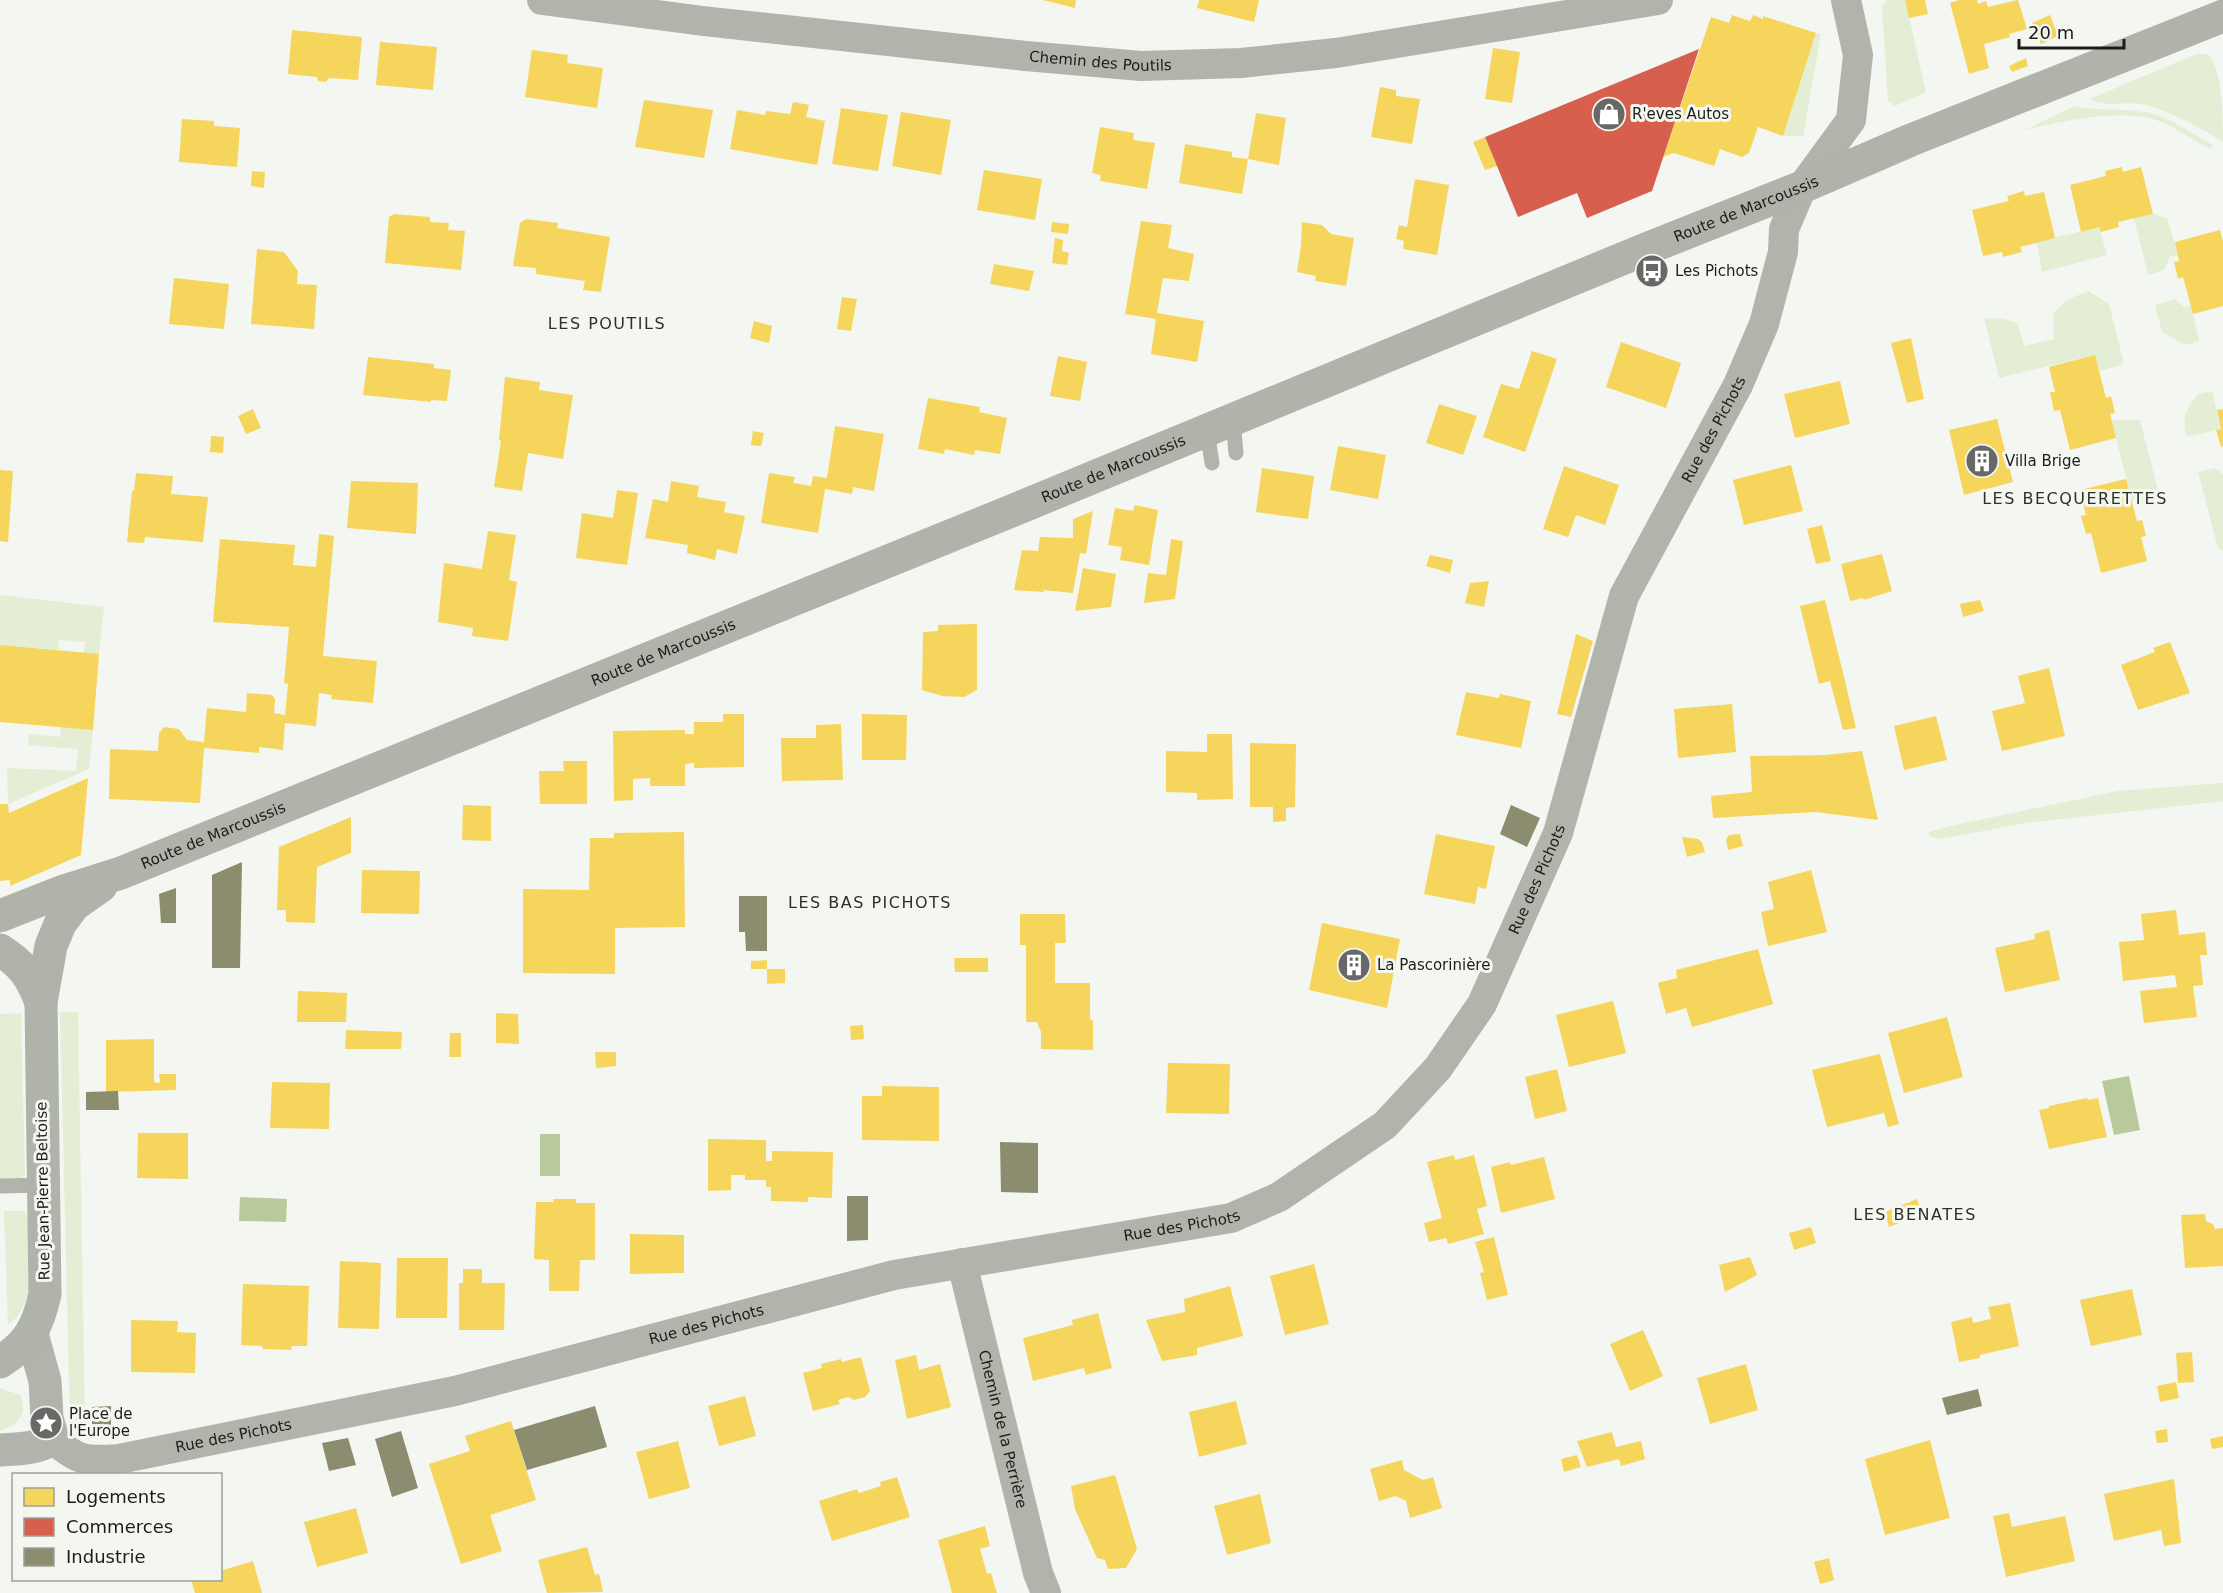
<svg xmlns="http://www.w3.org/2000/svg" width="2223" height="1593" font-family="'DejaVu Sans',sans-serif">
	<rect width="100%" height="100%" fill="#f4f6f1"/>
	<!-- green -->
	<path fill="#e3eed4" d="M1887,0H1905L1926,92L1895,106L1888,101L1882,7Z
		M1816,33L1821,34L1803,136H1783Z
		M2196,54H2208C2223,69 2223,120 2223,142C2202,128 2166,109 2141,104C2125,101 2104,108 2090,99Z
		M2074,106C2101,112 2128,107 2154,114C2170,118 2197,137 2213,145L2210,149C2193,140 2171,124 2153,119C2118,109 2059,121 2025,130Z
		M2153,214L2167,218L2178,255L2170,257L2164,270L2148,275L2134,218Z
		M2099,227L2107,255L2042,272L2037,242Z
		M2088,291L2109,304L2124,364L2099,371L2094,355L1999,378L1984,318L2004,319L2017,323L2024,346L2054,339L2053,314L2067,300Z
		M2175,299L2184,307L2191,306L2199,341L2185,345L2162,332L2155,305Z
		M2212,391L2221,429L2187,437C2181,418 2186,409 2198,394Z
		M2111,420H2140L2160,498L2140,503L2132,500Z
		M2215,468L2223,474V551L2218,548L2198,472Z
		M0,595L104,607L99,654L84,653L85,642L59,640V650L0,645Z
		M61,727L93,730L89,769L8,804L7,768L76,771L78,749L28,745L29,734L60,737Z
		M2223,783V801L2026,823L1940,839L1929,836V832L1950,826L2118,791Z
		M60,1012H78L85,1428H76L70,1421Z
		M21,1013L25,1175L20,1178H0V1014Z
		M4,1211H23L28,1215L31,1290L18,1316L8,1325Z
		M0,1388L20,1395C29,1414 18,1425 0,1431Z"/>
	<!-- water -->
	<path fill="#b8ca9c" d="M2129,1076L2140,1130L2114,1135L2102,1081Z
		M540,1134H560V1176H540Z
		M240,1197L287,1199L286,1222L239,1221Z"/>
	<!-- homes -->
	<path fill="#f6d55c" d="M1043,0H1076L1075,8Z
		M1199,0H1259L1254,22L1197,8Z
		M1905,0H1925L1928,14L1909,18Z
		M1959,0H1977L1978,4L1986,1L1988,7L2018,0L2027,29L2009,34L2010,37L1984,44L1989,68L1969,74L1950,3Z
		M1732,15L1750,21L1753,15L1763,19V16L1816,33L1783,136L1758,127L1749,153L1742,157L1720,149L1714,166L1674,153L1663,157L1711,17L1729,23Z
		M2050,15L2058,36L2041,44L2032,23Z
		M292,30L362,37L358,80L329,78L326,82L318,81L317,77L288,74Z
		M380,42L437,47L433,90L376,85Z
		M1493,48L1520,52L1512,103L1485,99Z
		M532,50L568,55L567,63L603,68L597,108L525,97Z
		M2026,58L2028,66L2012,72L2009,66Z
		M1380,87L1396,90V96L1420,99L1412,144L1371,137Z
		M644,100L713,110L704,158L635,147Z
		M793,102L809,105L806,117L825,121L817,165L730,149L737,110L765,115L766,111L790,114Z
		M841,108L888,115L878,171L832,164Z
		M901,112L951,120L941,175L892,166Z
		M1256,113L1286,118L1279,165L1248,159Z
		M182,119L214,121V126L240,128L237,167L179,162Z
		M1100,127L1134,133L1133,140L1155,143L1147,189L1100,181L1101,175L1092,173Z
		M1485,137L1497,166L1485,170L1473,142Z
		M1185,144L1232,152V157L1248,159L1242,194L1179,183Z
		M2122,167L2123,172L2141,167L2153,214L2118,222L2119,227L2101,232L2099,227L2081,232L2070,185L2106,176L2105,171Z
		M984,170L1042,179L1035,220L977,210Z
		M252,171L265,172L264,188L251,186Z
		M1415,179L1449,185L1437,255L1403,249L1404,241L1396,239L1399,225L1407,227Z
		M2024,191L2025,196L2044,192L2055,238L2020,247L2022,252L2003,257L2002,252L1983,256L1972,210L2009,201L2007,196Z
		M394,214L430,217V222L449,223L448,230L465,231L461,270L385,263L389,217Z
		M526,219L558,223L557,228L610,237L601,292L583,290L585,281L536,274V268L513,266L520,223Z
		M1141,221L1172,225L1168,248L1194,254L1189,281L1163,278L1157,313L1204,321L1197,362L1151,354L1156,319L1125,314Z
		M1052,222L1069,224L1068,234L1051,232Z
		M1302,222L1322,225L1331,234L1354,238L1346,286L1315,281L1316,276L1297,272L1301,246Z
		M2220,230L2223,241V306L2193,314L2183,277L2178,279L2174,262L2179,261L2175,242Z
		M1055,238L1063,240L1062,251L1069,253L1067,265L1052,263Z
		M257,249L284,252L298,271L297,284L317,285L314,329L251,324Z
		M994,264L1034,271L1029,291L990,284Z
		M174,278L229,284L224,329L169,324Z
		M842,297L857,299L851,331L837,329Z
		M754,321L772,326L769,343L750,338Z
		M1911,338L1924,399L1907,403L1891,343Z
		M1621,342L1681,363L1666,408L1606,387Z
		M1532,351L1557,359L1525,452L1483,437L1501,384L1519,389Z
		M2095,355L2106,398L2111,396L2115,413L2110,414L2116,438L2070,450L2060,410L2054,411L2050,392H2055L2049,367Z
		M1058,356L1087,362L1080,401L1050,396Z
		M368,357L434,364V368L451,370L447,401L431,400V402L363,395Z
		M505,377L540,382L539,390L573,395L563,459L528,453L522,491L494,487L501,441L499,440Z
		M1840,381L1850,424L1795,438L1784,394Z
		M928,398L980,407L979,412L1007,418L1000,454L975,450L974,455L945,449L944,454L918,449Z
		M1439,404L1477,416L1463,455L1426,443Z
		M253,409L261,428L246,434L238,416Z
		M2223,409V446L2221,447L2216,430L2221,429L2217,410Z
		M1997,419L2013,482L1964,495L1949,430Z
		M835,426L884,434L874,491L853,487L852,494L825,489L818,533L761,523L769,473L795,477L793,483L811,486L813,476L827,478Z
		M753,431L764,433L761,446L751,445Z
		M211,436L224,437L223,453L210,452Z
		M1338,446L1386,455L1378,499L1330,490Z
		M1791,465L1803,511L1744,525L1733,480Z
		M1564,466L1619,485L1605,525L1576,515L1568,537L1543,529Z
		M1262,468L1314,476L1308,519L1256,512Z
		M0,470L13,471L8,542L0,541Z
		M136,473L173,476L171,494L208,497L203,542L145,537L144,543L127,542L132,491H134Z
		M2126,479L2137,521L2142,520L2146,536L2141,537L2147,561L2101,573L2091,533L2086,534L2081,516L2086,515L2080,490Z
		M351,481L418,483L416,534L347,528Z
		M671,481L699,486L697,497L726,502L724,512L745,516L737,554L717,549L715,560L687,553L688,545L645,538L653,499L668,502Z
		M617,490L638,493L627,565L576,558L582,513L613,518Z
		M1135,505L1158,510L1149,565L1120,560L1122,547L1108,545L1115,508L1133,511Z
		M1093,511L1086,554L1080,553L1073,593L1043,590L1044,592L1014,590L1022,550L1038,551L1040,537L1073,538V519Z
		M1822,525L1831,561L1816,564L1807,529Z
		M488,531L516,535L509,580L517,582L508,641L472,636L473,628L438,622L444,563L482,569Z
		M319,534L334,536L323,656L377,661L373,703L331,699L332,695L319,693L316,726L285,723L283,750L259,747V753L204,748L200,803L109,799L110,749L158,751L159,733L164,727L179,729L187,740L204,742L207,708L246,712L247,693L272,695L275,699L274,713L285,715L288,684L284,683L289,627L213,622L220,539L295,545L293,565L316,567Z
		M1171,539L1183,541L1175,599L1144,603L1148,573L1166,575Z
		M1882,554L1892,591L1864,600L1863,598L1850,601L1841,564Z
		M1430,555L1453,560L1450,573L1426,566Z
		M1083,568L1116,574L1111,607L1075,611Z
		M1489,581L1484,607L1465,603L1470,583Z
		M1825,600L1844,677L1856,728L1843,730L1830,681L1819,684L1800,606Z
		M1980,600L1984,611L1963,617L1960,604Z
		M977,624V690L964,697L942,696L922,690L923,632L938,631V625Z
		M1576,634L1593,641L1571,717L1557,714Z
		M2170,642L2190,693L2138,710L2121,665L2155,652L2153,648Z
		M0,645L99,654L93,730L0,722Z
		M2049,668L2065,736L2002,751L1992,711L2025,703L2018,676Z
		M1466,692L1499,698L1500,694L1531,701L1521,748L1456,735Z
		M1732,704L1736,752L1678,758L1674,709Z
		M723,714H744V767L694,768V763L685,764V786H650V778L633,779V800L614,801L613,731L685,730V734H694V722H723Z
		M862,714L907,715L906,760H862Z
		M1936,716L1947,760L1904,770L1894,726Z
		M841,724L843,780L782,781L781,738H816V725Z
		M1207,734H1232L1233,799L1197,800V793L1166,792V751L1207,752Z
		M1250,743L1296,744L1295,807L1286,808V821L1273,822V807H1250Z
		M1862,751L1878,820L1816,812L1713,818L1711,796L1752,792L1750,756L1826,755Z
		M563,761H587V804H540L539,771H564Z
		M88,778L81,855L10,886V880L0,881V804H8L9,813Z
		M463,805L491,806V841L462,840Z
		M351,817V853L317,867L315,923L286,922V910H277L279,847Z
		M684,832L685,927L615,928V974L523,973V889L589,890L590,838H614V833Z
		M1436,834L1495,846L1486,889L1478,887L1475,904L1424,894Z
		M1740,834L1743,846L1728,850L1726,840L1729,835Z
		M1682,837L1698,839L1702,842L1705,852L1687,857Z
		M362,870L420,871L419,914L361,913Z
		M1811,870L1827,932L1768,946L1761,912L1774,909L1768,882Z
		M2176,910L2179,935L2205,932L2207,955H2200L2203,985L2193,986L2197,1017L2144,1023L2140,991L2177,987L2175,975L2123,981L2119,942L2144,940L2141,914Z
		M1020,914H1065L1066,943H1055V983H1090V1019L1093,1021V1050L1041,1049V1032L1037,1022H1026V945H1020Z
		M1322,923L1400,939L1387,1008L1309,990Z
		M2049,930L2060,980L2005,992L1995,948L2035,939L2034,934Z
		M1758,949L1773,1004L1692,1027L1686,1008L1666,1014L1658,983L1677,978L1676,970Z
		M954,958H988V972H955Z
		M767,960V969H751V961Z
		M767,969H785V983L767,984Z
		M298,991L347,993L346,1022H297Z
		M1613,1001L1626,1053L1569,1067L1556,1015Z
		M496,1013L518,1014L519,1044L496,1043Z
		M1947,1017L1963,1077L1904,1093L1888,1033Z
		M863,1025L864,1039L851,1040L850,1026Z
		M346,1030L402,1032L401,1049H345Z
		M450,1033H461V1057H449Z
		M154,1039V1082L160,1083L159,1074H176V1090L106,1092V1040Z
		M595,1052H616V1066L596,1068Z
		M1880,1054L1899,1124L1888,1127L1884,1113L1827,1127L1812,1070Z
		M1168,1063L1230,1064L1229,1114L1166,1113Z
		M1557,1069L1567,1111L1535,1119L1525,1077Z
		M272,1082L330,1083L329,1129L270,1128Z
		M882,1086L939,1087V1141L862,1140V1096H882Z
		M2087,1098L2088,1100L2098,1098L2107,1137L2049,1149L2039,1110L2049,1108V1106Z
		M138,1133H188V1179L137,1178Z
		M708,1139L766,1140V1161H772V1151L833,1152L832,1198L808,1197V1202L771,1201V1187H766V1180H745V1175H731V1190L708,1191Z
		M1454,1155L1455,1160L1474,1155L1487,1206L1477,1209L1484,1234L1448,1244L1446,1238L1429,1242L1424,1223L1442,1218L1427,1162Z
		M1544,1157L1555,1199L1501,1213L1491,1167L1510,1162L1511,1165Z
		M553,1199H576V1203H595V1260H580L579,1291H549V1260L534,1259L536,1202H554Z
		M1917,1199L1922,1214L1889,1227L1885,1212Z
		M2205,1214L2206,1221L2213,1224L2215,1229L2223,1228V1266L2185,1268L2181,1215Z
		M1811,1227L1816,1243L1794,1250L1789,1233Z
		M630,1234L684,1235V1273L630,1274Z
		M1494,1237L1508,1295L1487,1300L1480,1273L1484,1272L1475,1242Z
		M1750,1257L1757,1275L1725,1292L1719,1265Z
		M397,1258H448L447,1318H396Z
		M340,1261L381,1263L379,1329L338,1328Z
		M1314,1264L1329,1324L1285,1335L1270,1276Z
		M463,1269H482V1283H505L504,1330H459V1283H463Z
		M243,1284L309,1286L307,1346H291L292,1350L263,1349L262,1346L241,1345Z
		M1230,1286L1243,1336L1197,1348V1355L1162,1361L1146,1320L1185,1312L1184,1299Z
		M2132,1289L2142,1335L2091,1346L2080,1300Z
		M2010,1303L2019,1346L1980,1355V1358L1959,1362L1951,1322L1972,1317L1973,1323L1991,1319L1988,1307Z
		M1098,1313L1112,1368L1086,1375L1084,1368L1033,1381L1023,1338L1073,1325L1072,1320Z
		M131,1320L178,1321L177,1332L196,1333L195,1373L131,1372Z
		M1643,1330L1663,1376L1630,1391L1610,1344Z
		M2192,1352L2194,1382L2178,1383L2176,1353Z
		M916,1355L919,1370L940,1364L951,1407L907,1419L895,1360Z
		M861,1357L870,1391L865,1397L854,1400L848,1397L838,1400L840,1404L813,1411L803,1373L822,1368L821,1364L841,1359L842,1362Z
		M1746,1364L1758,1410L1710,1424L1697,1378Z
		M2176,1382L2179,1398L2160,1402L2157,1386Z
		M745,1396L756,1436L719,1446L708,1406Z
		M1236,1401L1247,1444L1199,1457L1189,1412Z
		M511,1421L536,1500L490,1515L502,1551L461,1564L429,1464L470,1451L465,1436Z
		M2167,1429L2168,1442L2157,1443L2155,1431Z
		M1612,1432L1616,1447L1641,1441L1645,1459L1621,1466L1619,1459L1587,1467L1577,1441Z
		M2223,1436V1447L2212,1449L2210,1439Z
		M1930,1440L1950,1518L1885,1535L1865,1459Z
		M678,1441L690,1488L649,1499L636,1452Z
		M1577,1455L1581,1467L1564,1472L1561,1459Z
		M1402,1460L1404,1470L1423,1480L1433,1477L1442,1508L1410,1518L1406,1501L1396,1496L1379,1501L1370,1469Z
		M1115,1475L1137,1549L1126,1568L1108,1569L1105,1560L1097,1558L1075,1509L1071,1486Z
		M897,1477L910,1517L832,1541L819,1501L857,1489L859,1493L881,1486L880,1482Z
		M2174,1479L2181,1543L2164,1546L2161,1530L2114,1541L2104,1494Z
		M1260,1494L1271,1543L1227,1555L1214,1506Z
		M356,1508L368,1553L317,1567L304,1522Z
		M2009,1513L2012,1527L2065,1516L2075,1561L2006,1577L1993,1516Z
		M985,1526L990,1546L980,1549L987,1574L991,1573L997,1593H952L938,1540Z
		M587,1547L595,1575L599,1574L603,1592L547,1593L538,1560Z
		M1829,1558L1834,1580L1820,1584L1814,1562Z
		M253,1561L262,1593H195L191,1580H220V1571Z"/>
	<!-- shops -->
	<path fill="#d6604d" d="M1699,49L1652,191L1587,218L1577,193L1518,217L1485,137Z"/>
	<!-- industry -->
	<path fill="#8c8c6e" d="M1511,805L1540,818L1527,847L1500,834Z
		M242,862L240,968H212V875Z
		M176,888V923H161L159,894Z
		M739,896H767V951H746L745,932H739Z
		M118,1091L119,1110H86V1092Z
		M1000,1142L1038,1143V1193L1001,1192Z
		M847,1196H868V1240L847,1241Z
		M1978,1389L1982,1406L1947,1415L1942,1398Z
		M111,1406V1434L92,1438V1407Z
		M595,1406L607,1447L527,1470L514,1430Z
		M401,1431L418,1488L392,1497L375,1439Z
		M348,1438L356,1465L329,1471L322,1443Z"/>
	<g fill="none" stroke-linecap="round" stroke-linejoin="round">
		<!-- service -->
		<path stroke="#b0b4ab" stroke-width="15" d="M1233,420L1236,453
			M1207,430L1212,463
			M0,1186L43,1185"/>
		<!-- minor -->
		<g stroke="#b0b4ab" stroke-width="30">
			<path id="s1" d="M542,0L703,21L1026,56L1141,66L1241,63L1336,53L1658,0"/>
			<path id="s2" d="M962,1263L1038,1573L1046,1593"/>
			<path id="s3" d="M53,1439C79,1462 86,1461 119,1459L455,1391L894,1275L1231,1218L1279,1197L1385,1125L1438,1068L1482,1004L1558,833L1624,596L1738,385L1764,324L1783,252L1784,229L1802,187L1851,120L1858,55L1846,0"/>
		</g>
		<!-- tertiary -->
		<path stroke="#b0b4ab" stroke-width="33" d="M0,1450C20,1449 36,1449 53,1439L47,1418L45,1381L32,1334"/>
		<!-- secondary -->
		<g stroke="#afb3aa" stroke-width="33">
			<path id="s4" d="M0,916L61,892L121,873L1009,512L1646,249L1802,187L1911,140L2223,16"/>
			<path d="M0,950C24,965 31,977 41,1002"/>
			<path d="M0,1362C29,1344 38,1326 45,1294L41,1002L51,946L60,924L74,905L101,886"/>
		</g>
	</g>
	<!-- icons -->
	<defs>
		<g id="shop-disc" transform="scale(1.725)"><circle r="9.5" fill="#686966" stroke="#f4f7f0"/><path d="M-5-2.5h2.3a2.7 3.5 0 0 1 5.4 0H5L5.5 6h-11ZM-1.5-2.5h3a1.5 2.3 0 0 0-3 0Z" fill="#fff"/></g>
		<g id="bus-disc" transform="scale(1.725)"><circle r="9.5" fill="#686966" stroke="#f4f7f0"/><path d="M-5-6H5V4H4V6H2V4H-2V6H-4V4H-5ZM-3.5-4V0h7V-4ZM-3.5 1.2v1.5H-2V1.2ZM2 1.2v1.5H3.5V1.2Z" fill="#fff"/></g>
		<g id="building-disc" transform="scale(1.725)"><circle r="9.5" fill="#686966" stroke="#f4f7f0"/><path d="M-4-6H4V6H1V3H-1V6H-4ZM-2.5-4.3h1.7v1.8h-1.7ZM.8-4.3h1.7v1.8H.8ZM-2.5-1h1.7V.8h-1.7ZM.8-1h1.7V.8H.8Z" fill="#fff"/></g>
		<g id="sight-disc" transform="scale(1.725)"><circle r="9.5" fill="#686966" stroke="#f4f7f0"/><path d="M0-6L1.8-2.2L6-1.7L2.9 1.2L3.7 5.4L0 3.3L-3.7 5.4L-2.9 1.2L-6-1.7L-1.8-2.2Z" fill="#fff"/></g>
	</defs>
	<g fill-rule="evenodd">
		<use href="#shop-disc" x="1609" y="114"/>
		<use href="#bus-disc" x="1652" y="271"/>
		<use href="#building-disc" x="1982" y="461"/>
		<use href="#building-disc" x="1354" y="965"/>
		<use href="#sight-disc" x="46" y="1423"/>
	</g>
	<g text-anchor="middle" stroke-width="6" stroke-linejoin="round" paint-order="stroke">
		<!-- street labels -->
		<g font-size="15" fill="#1c1d1b" stroke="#f4f7f0">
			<text dy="5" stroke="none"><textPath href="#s1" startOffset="562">Chemin des Poutils</textPath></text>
			<text dy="5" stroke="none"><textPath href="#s4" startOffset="1884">Route de Marcoussis</textPath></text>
			<text dy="5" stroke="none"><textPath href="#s3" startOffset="2169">Rue des Pichots</textPath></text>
			<text dy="5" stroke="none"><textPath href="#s4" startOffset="1200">Route de Marcoussis</textPath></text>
			<text dy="5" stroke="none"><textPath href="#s4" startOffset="714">Route de Marcoussis</textPath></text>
			<text dy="5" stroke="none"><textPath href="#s4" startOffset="228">Route de Marcoussis</textPath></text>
			<text dy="5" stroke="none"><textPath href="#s3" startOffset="1683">Rue des Pichots</textPath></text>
			<text transform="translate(43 1191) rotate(-91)" y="5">Rue Jean-Pierre Beltoise</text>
			<text dy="5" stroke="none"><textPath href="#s3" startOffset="1161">Rue des Pichots</textPath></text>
			<text dy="5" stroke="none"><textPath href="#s3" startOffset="675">Rue des Pichots</textPath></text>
			<text dy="5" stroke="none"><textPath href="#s2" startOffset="171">Chemin de la Perrière</textPath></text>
			<text dy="5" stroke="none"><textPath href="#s3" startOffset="189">Rue des Pichots</textPath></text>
		</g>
		<!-- poi labels -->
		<g font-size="15" fill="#1c1d1b" stroke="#f4f7f0" text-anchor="start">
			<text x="1632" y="119">R'eves Autos</text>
			<text x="1675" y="276">Les Pichots</text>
			<text x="2005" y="466">Villa Brige</text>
			<text x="1377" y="970">La Pascorinière</text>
			<text x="69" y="1419">Place de<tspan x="69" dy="17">l'Europe</tspan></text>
		</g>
		<!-- neighbourhood labels -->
		<g font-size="16" letter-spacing="1.5" fill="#2d2f2a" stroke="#f4f7f0">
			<text x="607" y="329">LES POUTILS</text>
			<text x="2075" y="504">LES BECQUERETTES</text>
			<text x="870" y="908">LES BAS PICHOTS</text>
			<text x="1915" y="1220">LES BENATES</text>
		</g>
	</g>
	<!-- legend -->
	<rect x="12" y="1473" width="210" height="108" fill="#f4f7f0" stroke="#9ea09b" stroke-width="1.5"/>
	<rect x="24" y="1488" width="30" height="18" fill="#f6d55c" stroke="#9ea09b" stroke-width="1.5"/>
	<text x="66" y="1503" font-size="18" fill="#1c1d1b">Logements</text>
	<rect x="24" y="1518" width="30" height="18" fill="#d6604d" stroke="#9ea09b" stroke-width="1.5"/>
	<text x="66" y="1533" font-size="18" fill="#1c1d1b">Commerces</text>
	<rect x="24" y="1548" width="30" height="18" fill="#8c8c6e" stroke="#9ea09b" stroke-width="1.5"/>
	<text x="66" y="1563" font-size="18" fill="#1c1d1b">Industrie</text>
	<!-- scale -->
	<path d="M2019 39v9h105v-9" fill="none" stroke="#1c1d1b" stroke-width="3"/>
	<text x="2028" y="39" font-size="18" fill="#1c1d1b" stroke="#f4f7f0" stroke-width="4.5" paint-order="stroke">20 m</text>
</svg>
